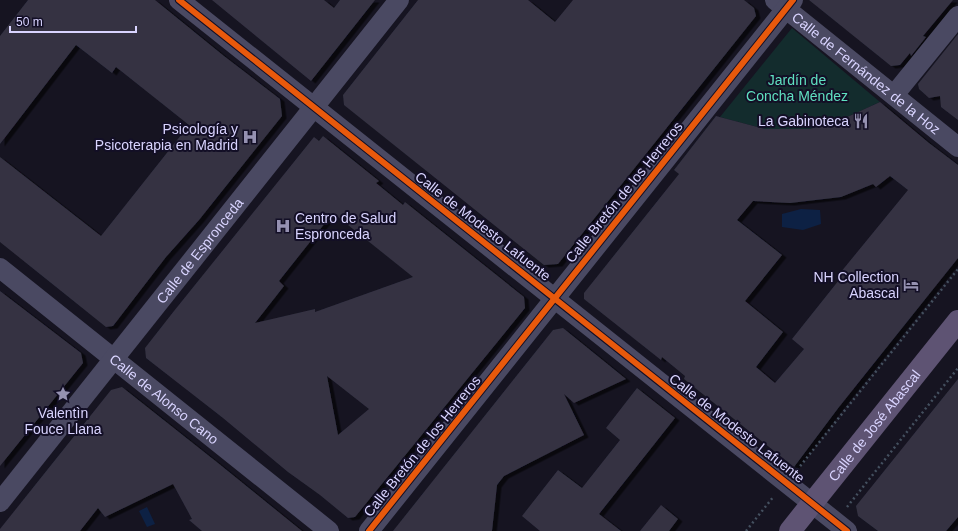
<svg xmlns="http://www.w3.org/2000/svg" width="958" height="531" font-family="Helvetica,sans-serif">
	<defs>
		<filter id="shadow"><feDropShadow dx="4.5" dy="2.5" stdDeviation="0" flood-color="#0009"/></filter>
	</defs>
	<rect width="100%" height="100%" fill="#161421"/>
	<!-- green -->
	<path fill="#132c2d" d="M792,28L880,102L845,118L810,129H765L720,117Z"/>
	<!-- water -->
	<path fill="#0d2144" d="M801,209L820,210L821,224L803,230L782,227V214Z
		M147,507L155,524L147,527L139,511Z"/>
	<!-- building -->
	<path fill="#343243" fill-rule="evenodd" filter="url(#shadow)" d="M28,0H155L224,56L280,99L282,116L199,220L166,257L113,326L106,327L0,242V157L101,236L189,125L116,67L112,73L76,45L0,144V36Z
		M212,0H324L334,8L340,0H375L311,81Z
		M418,0H528L555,22L573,0H744L754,8L756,16L558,264L544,265L344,105L343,95Z
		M809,0H953L923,36L926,37L911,56L910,53L900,65L891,66Z
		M958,34V120L941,107L940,96L929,98L919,89L918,84Z
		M880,102L929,143L958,165V258L839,407L794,467L684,379L685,376L662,357L661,360L584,299V293L679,174L674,170L716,116L765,129H810L845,118ZM890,176L908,190L836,278L839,280L792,339L804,349L775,383L756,367L783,332L745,301L782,255L737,220L753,201L790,203L841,197L873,184L876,187Z
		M323,136L379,181L376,183L403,205L405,202L524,297L525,308L355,517L348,518L320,495L288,472L223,418L146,358L145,348L174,311L314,137L319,141ZM333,213L413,277L315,312V309L255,323L284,286L279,281ZM327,376L369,409L338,435Z
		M0,291L81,353L83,363L0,466Z
		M563,328L626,379L574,403L564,394L584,435L504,476L497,485L492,531H393L553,330Z
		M958,379V517L946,531H878L858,516L856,506Z
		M122,387L218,463L302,531H202L189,520L192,519L173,484L105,517L98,508L80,531H0V529L111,390Z
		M637,388L675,418L599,514L621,531H540L522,516L558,470L582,488L620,440L606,428Z
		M661,505L678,519L669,531H640Z"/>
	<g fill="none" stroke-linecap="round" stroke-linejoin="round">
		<!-- path -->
		<path stroke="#44505f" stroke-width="2.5" stroke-dasharray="2 3" stroke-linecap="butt" d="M797,470L958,269
			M847,507L958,368
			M746,531L774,496"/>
		<!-- minor -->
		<g stroke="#4a4962" stroke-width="20">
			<path d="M179,0L847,531"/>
			<path id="s1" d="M775,0L958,147"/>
			<path d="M894,95L958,16"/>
			<path id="s2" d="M0,268L329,531"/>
			<path id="s3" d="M0,502L399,0"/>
			<path d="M369,531L793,0"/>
		</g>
		<!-- primary -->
		<path stroke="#5e5373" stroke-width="22" id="s4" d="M790,531L958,321"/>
		<!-- cycleway casing -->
		<g stroke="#130f26" stroke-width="8">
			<path id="cycleway" d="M179,0L847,531
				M369,531L793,0"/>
		</g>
		<!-- cycleway -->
		<use href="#cycleway" stroke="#e8590c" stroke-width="6"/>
	</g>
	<!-- icons -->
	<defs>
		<g id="restaurant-bare" transform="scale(1.2)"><path d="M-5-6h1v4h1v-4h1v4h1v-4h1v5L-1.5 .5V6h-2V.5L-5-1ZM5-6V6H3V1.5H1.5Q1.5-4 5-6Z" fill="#9591b1" stroke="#130f26" stroke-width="2.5" paint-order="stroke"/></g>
		<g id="hospital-bare" transform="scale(1.2)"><path d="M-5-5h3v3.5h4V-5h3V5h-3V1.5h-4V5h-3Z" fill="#9591b1" stroke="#130f26" stroke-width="2.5" paint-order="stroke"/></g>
		<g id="hotel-bare" transform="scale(1.2)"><path d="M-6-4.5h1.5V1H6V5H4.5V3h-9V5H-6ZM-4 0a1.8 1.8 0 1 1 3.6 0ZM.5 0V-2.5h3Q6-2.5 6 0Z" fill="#9591b1" stroke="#130f26" stroke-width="2.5" paint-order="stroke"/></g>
		<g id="sight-bare" transform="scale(1.2)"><path d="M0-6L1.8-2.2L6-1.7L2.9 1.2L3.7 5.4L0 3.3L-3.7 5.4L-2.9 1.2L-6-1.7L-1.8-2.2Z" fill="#9591b1" stroke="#130f26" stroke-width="2.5" paint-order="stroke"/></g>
	</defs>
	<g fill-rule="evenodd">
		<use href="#restaurant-bare" x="861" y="121"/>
		<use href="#hospital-bare" x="250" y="137"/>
		<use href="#hospital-bare" x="283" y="226"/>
		<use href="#hotel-bare" x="911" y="285"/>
		<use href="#sight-bare" x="63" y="394"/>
	</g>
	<g text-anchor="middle" stroke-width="4" stroke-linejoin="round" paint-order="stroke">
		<!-- street labels -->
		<g font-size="14" fill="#d9d4ff" stroke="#130f26">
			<text dy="5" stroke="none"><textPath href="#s1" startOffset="117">Calle de Fernández de la Hoz</textPath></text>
			<text transform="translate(624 192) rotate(-51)" y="5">Calle Bretón de los Herreros</text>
			<text transform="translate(483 226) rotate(38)" y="5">Calle de Modesto Lafuente</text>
			<text dy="5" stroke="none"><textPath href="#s3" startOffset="321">Calle de Espronceda</textPath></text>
			<text dy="5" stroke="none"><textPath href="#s2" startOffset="210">Calle de Alonso Cano</textPath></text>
			<text dy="5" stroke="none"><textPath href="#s4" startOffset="135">Calle de José Abascal</textPath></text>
			<text transform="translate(737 428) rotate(38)" y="5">Calle de Modesto Lafuente</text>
			<text transform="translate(422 446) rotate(-51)" y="5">Calle Bretón de los Herreros</text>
		</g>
		<!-- park labels -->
		<g font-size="14" fill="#5fe0c0" stroke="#130f26">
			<text x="797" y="85">Jardín de<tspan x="797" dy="16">Concha Méndez</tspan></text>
		</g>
		<!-- poi labels -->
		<g font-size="14" fill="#d9d4ff" stroke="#130f26" text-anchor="end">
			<text x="849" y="126">La Gabinoteca</text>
			<text x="238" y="134">Psicología y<tspan x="238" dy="16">Psicoterapia en Madrid</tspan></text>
			<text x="295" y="223" text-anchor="start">Centro de Salud<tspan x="295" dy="16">Espronceda</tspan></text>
			<text x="899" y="282">NH Collection<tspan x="899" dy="16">Abascal</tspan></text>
			<text x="63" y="418" text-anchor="middle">Valentìn<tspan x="63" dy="16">Fouce Llana</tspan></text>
		</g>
	</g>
	<!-- scale -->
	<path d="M10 26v6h126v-6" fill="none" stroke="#d9d4ff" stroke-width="2"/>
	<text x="16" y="26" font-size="12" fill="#d9d4ff" stroke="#130f26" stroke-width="3" paint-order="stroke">50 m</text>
</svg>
